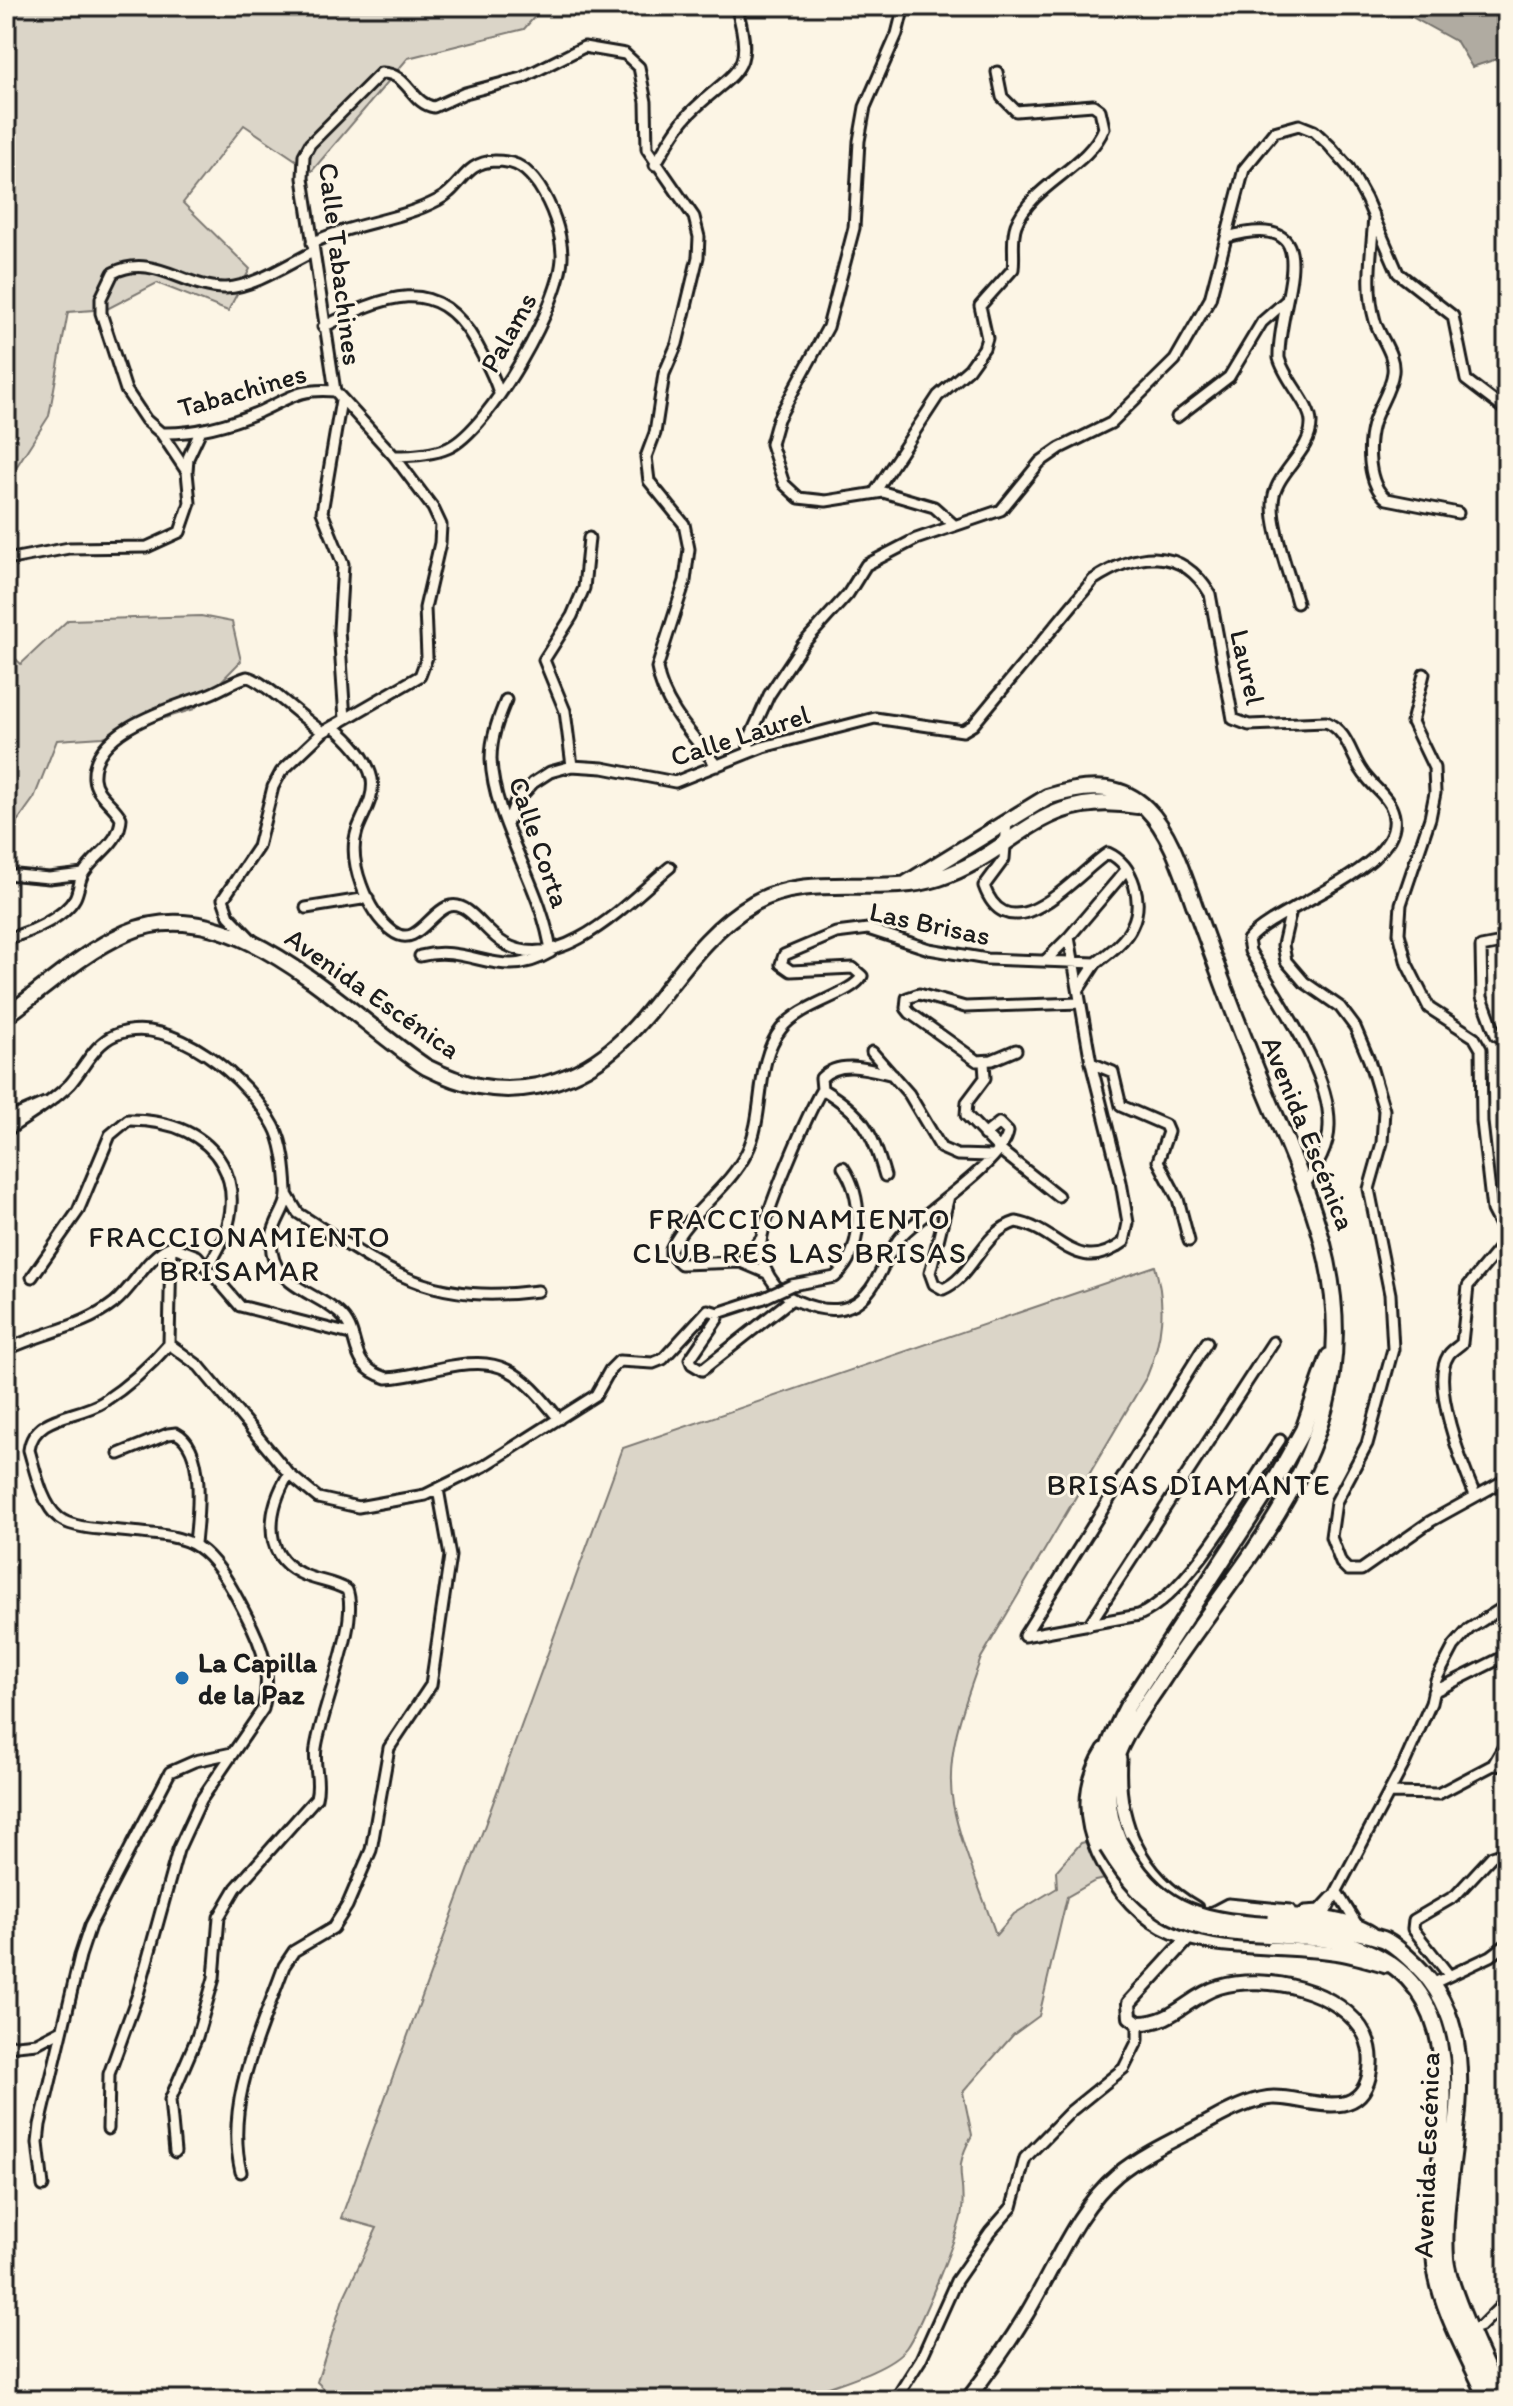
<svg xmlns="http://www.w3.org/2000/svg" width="1513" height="2406" font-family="Itim,sans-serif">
	<rect width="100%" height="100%" fill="#fcf5e5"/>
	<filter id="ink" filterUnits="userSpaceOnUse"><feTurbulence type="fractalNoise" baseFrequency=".0125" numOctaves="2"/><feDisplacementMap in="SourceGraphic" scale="16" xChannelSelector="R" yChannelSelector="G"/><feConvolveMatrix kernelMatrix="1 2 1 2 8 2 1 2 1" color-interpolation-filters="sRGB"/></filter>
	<g filter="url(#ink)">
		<!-- green -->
		<path fill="#dbd5c8" stroke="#7c7872" stroke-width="2" d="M6,6H544L524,29L408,58L312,171L244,125L183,203L250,269L228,311L157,283L107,309L68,312L49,416L6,483Z
			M201,616L232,622L241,661L194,709L103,737L57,740L34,798L6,837V650L21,664L68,620Z
			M1155,1266C1166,1305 1163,1338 1147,1376L981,1658C965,1702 944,1755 953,1804C960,1844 983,1895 996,1935L1014,1914L1057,1888L1056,1871L1081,1843L1099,1839L1120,1876L1095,1881L1067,1897L1039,2016L1013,2035L963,2092L972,2135C951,2174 966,2174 962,2211C960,2231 918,2332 906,2348C889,2370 832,2385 806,2395L803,2400H336L317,2382L343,2299L377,2228L341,2218L623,1448Z"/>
		<!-- water -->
		<path fill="#b0aba1" stroke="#75726c" stroke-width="2" d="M1392,6H1507V61L1503,57L1472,67L1457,42Z"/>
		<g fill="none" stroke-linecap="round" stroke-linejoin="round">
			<!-- minor casing -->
			<g stroke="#1c1c1c" stroke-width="15">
				<path id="minor" d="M904,6L897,34L865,107L859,141L854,228L828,327L778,419L771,444L784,484L799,498L826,501L883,492L934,507L953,524
					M655,165C666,147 675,128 690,113C734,69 757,76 736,6
					M1374,216C1372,251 1365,287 1375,321C1380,338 1395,354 1393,372C1391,390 1378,407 1373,424C1367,445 1367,485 1387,499L1458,513
					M1227,237C1333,208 1277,300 1279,358C1284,379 1312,406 1311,424C1311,450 1280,470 1274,495C1268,521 1290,576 1297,603
					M312,243C352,223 399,221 438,200C462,188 464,162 495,161C517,161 527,169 539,186C552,206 561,231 562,254C564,299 489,430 448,448C432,455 411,456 394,456
					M323,327C383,297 436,271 476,343C485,360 494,375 499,393
					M341,400L322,512L343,564L339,630L345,719
					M1177,417L1229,377L1262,322L1287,300
					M161,433C194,434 228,425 259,412C290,398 298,388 335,391
					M187,472L188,458L201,430
					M875,492L938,396L969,369L984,348L987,338L980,306L1013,269C1015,255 1011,239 1016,225C1032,184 1088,168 1104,128L1100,110L1093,105L1016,111L1002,97L997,72
					M6,560L69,548L147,547L180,532L190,503L187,472L161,433L146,420L126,390L101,313V298L113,273C153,252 185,289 226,288C254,287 288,264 313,252
					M1424,674L1412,722L1434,768L1435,793L1430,818L1401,904L1399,933L1407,964L1429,1008L1474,1037L1481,1049L1482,1122L1492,1210L1507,1239
					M333,726C350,740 367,757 372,779C375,798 363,814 357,831C347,861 367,912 392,931C423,955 436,886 468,911C481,921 491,936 505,944C561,976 630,900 670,867
					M748,753L750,737L769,695L803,644L848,594L866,565L916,539L1001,510L1040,462L1060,448L1111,423L1175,360L1210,299L1244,169L1274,132L1299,125L1314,131L1329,145L1349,168L1366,199L1398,273L1453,316L1466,380L1504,409L1507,402
					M572,766L565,711L544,660L572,616L584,588L589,538
					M508,822L515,803L533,783L550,772L572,766L603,768L675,782L763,747L875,718L963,731L973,725L1093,580C1136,552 1181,545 1210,594L1233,719L1249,725L1326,722C1351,733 1350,760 1368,779C1376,789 1386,796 1391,807C1418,865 1276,905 1248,940L1250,951C1276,997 1331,1072 1329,1126C1329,1147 1317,1166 1306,1183
					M6,874L49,878L83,874
					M306,908L368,898
					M1291,910L1283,945L1286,961L1304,982L1340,1007L1355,1027L1369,1060L1384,1110L1382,1143L1369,1189L1390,1294L1393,1349L1367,1444L1336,1502L1331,1537L1341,1563L1348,1570H1361L1431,1521L1507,1479
					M6,939C28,933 63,919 75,898C79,890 79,881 83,874C95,854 120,844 121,818C114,804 95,795 94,778C91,729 175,707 207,695C221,690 233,681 247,677C261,678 305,721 323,732
					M253,941L229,916L223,899L258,847L273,787L281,772L323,732L420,676L427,657L425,608L440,543L441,525L433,508L394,456L335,391L303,178L304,155L310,144L381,73C408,72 411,104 434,107L465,93L522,78L584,47L625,54L639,67L646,102L647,149L694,217L699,237L698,257L677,344L664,374L655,433L646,457L649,481L684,524L689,549L685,581L657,668C663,706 694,737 717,766
					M1507,942L1481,947L1482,997L1496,1035L1507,1039
					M420,956C472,943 498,983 551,952C543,888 493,822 491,759C491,738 498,719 506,700
					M1045,961L1069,937
					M1079,989L1096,963
					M1016,1050L992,1060L977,1061L910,1013L906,1008L907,998L919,994L965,1007L1080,1003
					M872,1052L909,1094L941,1148L957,1155L992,1156
					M984,1062L985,1078L967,1102L966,1115L1000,1150L1058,1196
					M1091,1063L1113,1072L1121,1106L1165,1125L1168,1132L1158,1161L1178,1199L1189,1241
					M822,1089L821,1078C840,1059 869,1069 893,1075
					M6,1120L45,1103
					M6,1131C28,1116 51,1103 70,1084C84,1068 95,1043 115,1035C172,1012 249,1080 274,1126C284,1144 286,1171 287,1191C289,1213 263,1227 274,1260C284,1288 319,1295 339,1313C364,1335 344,1365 387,1378C405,1377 420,1373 437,1369C502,1354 519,1370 559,1419
					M885,1176C872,1130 863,1114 822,1089C807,1115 764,1214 761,1242C759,1266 774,1292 797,1301C813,1308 834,1313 850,1306C879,1294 883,1254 904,1233C926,1211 1004,1161 1008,1132L999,1123L984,1135
					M288,1196L298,1213C389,1271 425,1305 538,1291
					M949,1196L930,1273L934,1284L943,1289C973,1277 982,1232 1016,1222C1059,1229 1076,1278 1124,1242L1128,1223L1121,1182L1091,1063L1069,937L1126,870
					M741,1262L761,1239
					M767,1273L741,1262L681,1264L671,1255V1249C688,1213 729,1189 747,1152C766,1113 754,1063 781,1029C801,1003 852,995 862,976L853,968L791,971L781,964L784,955L836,933L868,929L929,949L987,959L1096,963C1109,953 1126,941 1132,926C1144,902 1134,865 1108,853C1079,871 1010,958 984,886L1004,859L1007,821
					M32,1277L78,1211L110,1135L128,1120C219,1119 261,1189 208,1266
					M792,1285L835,1277C864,1250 864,1199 843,1167
					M718,1313L764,1298
					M169,1344L199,1366L289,1474L318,1498L358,1507L425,1495L484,1466L596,1395L610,1370L619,1361L653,1363L663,1359L708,1310L718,1313V1318L690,1359L692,1364L702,1370L792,1299
					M6,1350C42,1332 82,1328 114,1303C135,1286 146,1257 171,1246L197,1256L240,1306L350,1334
					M119,1454L168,1434L176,1433C206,1448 198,1515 195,1543
					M1475,1495C1463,1467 1430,1383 1448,1356C1450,1351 1458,1347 1462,1343L1468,1286L1507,1239
					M1089,1625L1273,1342
					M1024,1636L1207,1342
					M1024,1636L1139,1615C1190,1593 1247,1488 1280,1440
					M1433,1692L1507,1655
					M1493,1765L1507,1741
					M1390,1793L1438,1794L1493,1765L1507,1766
					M1337,1892L1356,1923
					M1305,1911L1320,1910L1332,1897
					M1211,1913L1228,1904L1290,1910
					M1322,1919L1404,1764L1431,1703L1436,1680L1454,1646L1469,1629L1507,1605
					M1449,1975L1413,1929L1414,1920L1455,1896L1492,1856L1507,1851
					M1434,1983L1491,1956L1507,1944
					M6,2046L37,2043L62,2030
					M108,2129L109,2074L138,1994L178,1850L201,1800L263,1709C272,1673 263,1647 246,1615C201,1526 189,1539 100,1529C87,1528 70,1526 59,1518C42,1505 35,1470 29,1450C34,1414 78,1418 103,1402C128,1386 150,1366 169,1344L171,1246
					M175,2152L170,2100L197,2037L214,1978L219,1917L236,1888L316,1798C321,1780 313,1766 316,1748C321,1710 360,1622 347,1590C333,1581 315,1581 300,1573C259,1553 270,1504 289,1474
					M241,2172C224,2102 261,2031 284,1966L294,1951L333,1928L347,1906L371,1850L389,1748L431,1685L450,1556L438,1489
					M43,2186L38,2143L40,2125L80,1956L90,1926L170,1772L195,1761L232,1753
					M1472,2329L1481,2326L1507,2300
					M895,2400L921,2359L956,2281L990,2232L1012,2207L1025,2158L1071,2111L1124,2068L1138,2040V2023"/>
			</g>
			<!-- tertiary casing -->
			<g stroke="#1c1c1c" stroke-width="17">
				<path id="tertiary" d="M1104,1749C1083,1782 1082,1817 1098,1853C1151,1966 1233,1940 1333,1953C1351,1955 1369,1961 1386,1966
					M1120,1759C1116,1822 1140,1876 1196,1908
					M1212,1913C1258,1916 1333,1908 1372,1933"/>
			</g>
			<!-- secondary casing -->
			<g stroke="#1c1c1c" stroke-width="18">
				<path id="secondary" d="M967,2400C988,2373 1008,2345 1026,2315C1054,2269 1076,2209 1118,2174C1145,2152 1181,2137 1212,2120C1230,2110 1248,2101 1268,2098C1298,2093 1357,2127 1369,2076C1372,2062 1371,2048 1365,2035C1342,1990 1265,1973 1219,1987C1189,1996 1173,2024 1138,2023L1130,2017L1129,2003L1204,1921"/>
			</g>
			<!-- primary casing -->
			<g stroke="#1c1c1c" stroke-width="20">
				<path id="primary" d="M907,883L1047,797C1147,764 1167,828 1195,907C1217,968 1239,1028 1264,1088C1303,1182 1347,1269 1332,1374C1315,1492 1223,1586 1161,1682C1142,1711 1118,1740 1111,1775C1105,1797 1110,1820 1119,1841
					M6,1016C45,988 81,953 126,933C233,886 343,1012 426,1067C462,1085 496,1094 537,1086C648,1063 666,954 754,903C811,871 880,897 939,878C1018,852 1039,789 1137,806
					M1107,1847C1087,1795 1102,1754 1127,1707L1278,1475L1303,1430L1329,1356
					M1268,1925C1305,1927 1347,1927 1383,1939C1395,1944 1406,1956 1416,1965C1496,2043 1439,2161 1446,2258C1448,2289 1487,2368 1501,2400
					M1269,1935C1295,1937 1322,1937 1347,1944C1454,1975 1447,2072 1440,2161C1437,2196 1431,2229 1435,2264C1439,2307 1471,2361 1488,2400"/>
			</g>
			<!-- minor -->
			<use href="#minor" stroke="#fcf5e5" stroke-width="9"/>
			<!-- tertiary -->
			<use href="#tertiary" stroke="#fcf5e5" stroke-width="11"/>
			<!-- secondary -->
			<use href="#secondary" stroke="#fcf5e5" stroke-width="12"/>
			<!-- primary -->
			<use href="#primary" stroke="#fcf5e5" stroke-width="14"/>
			<!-- minor-bridge casing -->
			<g stroke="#1c1c1c" stroke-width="15" stroke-linecap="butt">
				<path id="minor-bridge" d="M764,1298L792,1285"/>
			</g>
			<!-- primary-bridge casing -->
			<g stroke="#1c1c1c" stroke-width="20" stroke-linecap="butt">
				<path id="primary-bridge" d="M1119,1841C1156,1909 1194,1920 1268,1925
					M1107,1847C1150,1919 1188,1932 1269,1935"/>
			</g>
			<!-- minor-bridge -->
			<use href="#minor-bridge" stroke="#fcf5e5" stroke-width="9"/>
			<!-- primary-bridge -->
			<use href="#primary-bridge" stroke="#fcf5e5" stroke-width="14"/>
		</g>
	</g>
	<!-- markers -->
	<circle fill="#1f6fb2" stroke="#fcf5e5" stroke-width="3" cx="182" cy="1678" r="8"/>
	<g text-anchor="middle" stroke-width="6" stroke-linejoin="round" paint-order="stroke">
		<!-- street labels -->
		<g font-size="28" fill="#1c1c1c" stroke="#fcf5e5">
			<text transform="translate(341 264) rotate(83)" y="10">Calle Tabachines</text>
			<text transform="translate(508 332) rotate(-61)" y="10">Palams</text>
			<text transform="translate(242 390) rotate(-16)" y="10">Tabachines</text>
			<text transform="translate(1248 667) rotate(77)" y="10">Laurel</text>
			<text transform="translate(740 735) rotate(-18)" y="10">Calle Laurel</text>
			<text transform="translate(540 842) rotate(71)" y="10">Calle Corta</text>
			<text transform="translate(930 923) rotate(12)" y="10">Las Brisas</text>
			<text transform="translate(373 993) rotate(35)" y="10">Avenida Escénica</text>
			<text transform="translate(1309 1133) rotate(68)" y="10">Avenida Escénica</text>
			<text transform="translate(1426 2155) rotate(-88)" y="10">Avenida Escénica</text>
		</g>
		<!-- poi labels -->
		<g font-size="28" font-weight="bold" fill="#1c1c1c" stroke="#fcf5e5" text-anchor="start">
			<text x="198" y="1672">La Capilla<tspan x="198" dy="32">de la Paz</tspan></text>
		</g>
		<!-- neighbourhood labels -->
		<g font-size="30" letter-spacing="2" fill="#1c1c1c" stroke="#fcf5e5">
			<text x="800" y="1229">FRACCIONAMIENTO<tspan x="800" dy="34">CLUB RES LAS BRISAS</tspan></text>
			<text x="240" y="1247">FRACCIONAMIENTO<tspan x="240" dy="34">BRISAMAR</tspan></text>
			<text x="1189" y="1495">BRISAS DIAMANTE</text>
		</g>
	</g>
	<!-- margin -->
	<rect width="1513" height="2406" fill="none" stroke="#fcf5e5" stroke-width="32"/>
	<rect x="16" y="16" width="1481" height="2374" fill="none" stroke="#1c1c1c" stroke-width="3" filter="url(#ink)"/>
</svg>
